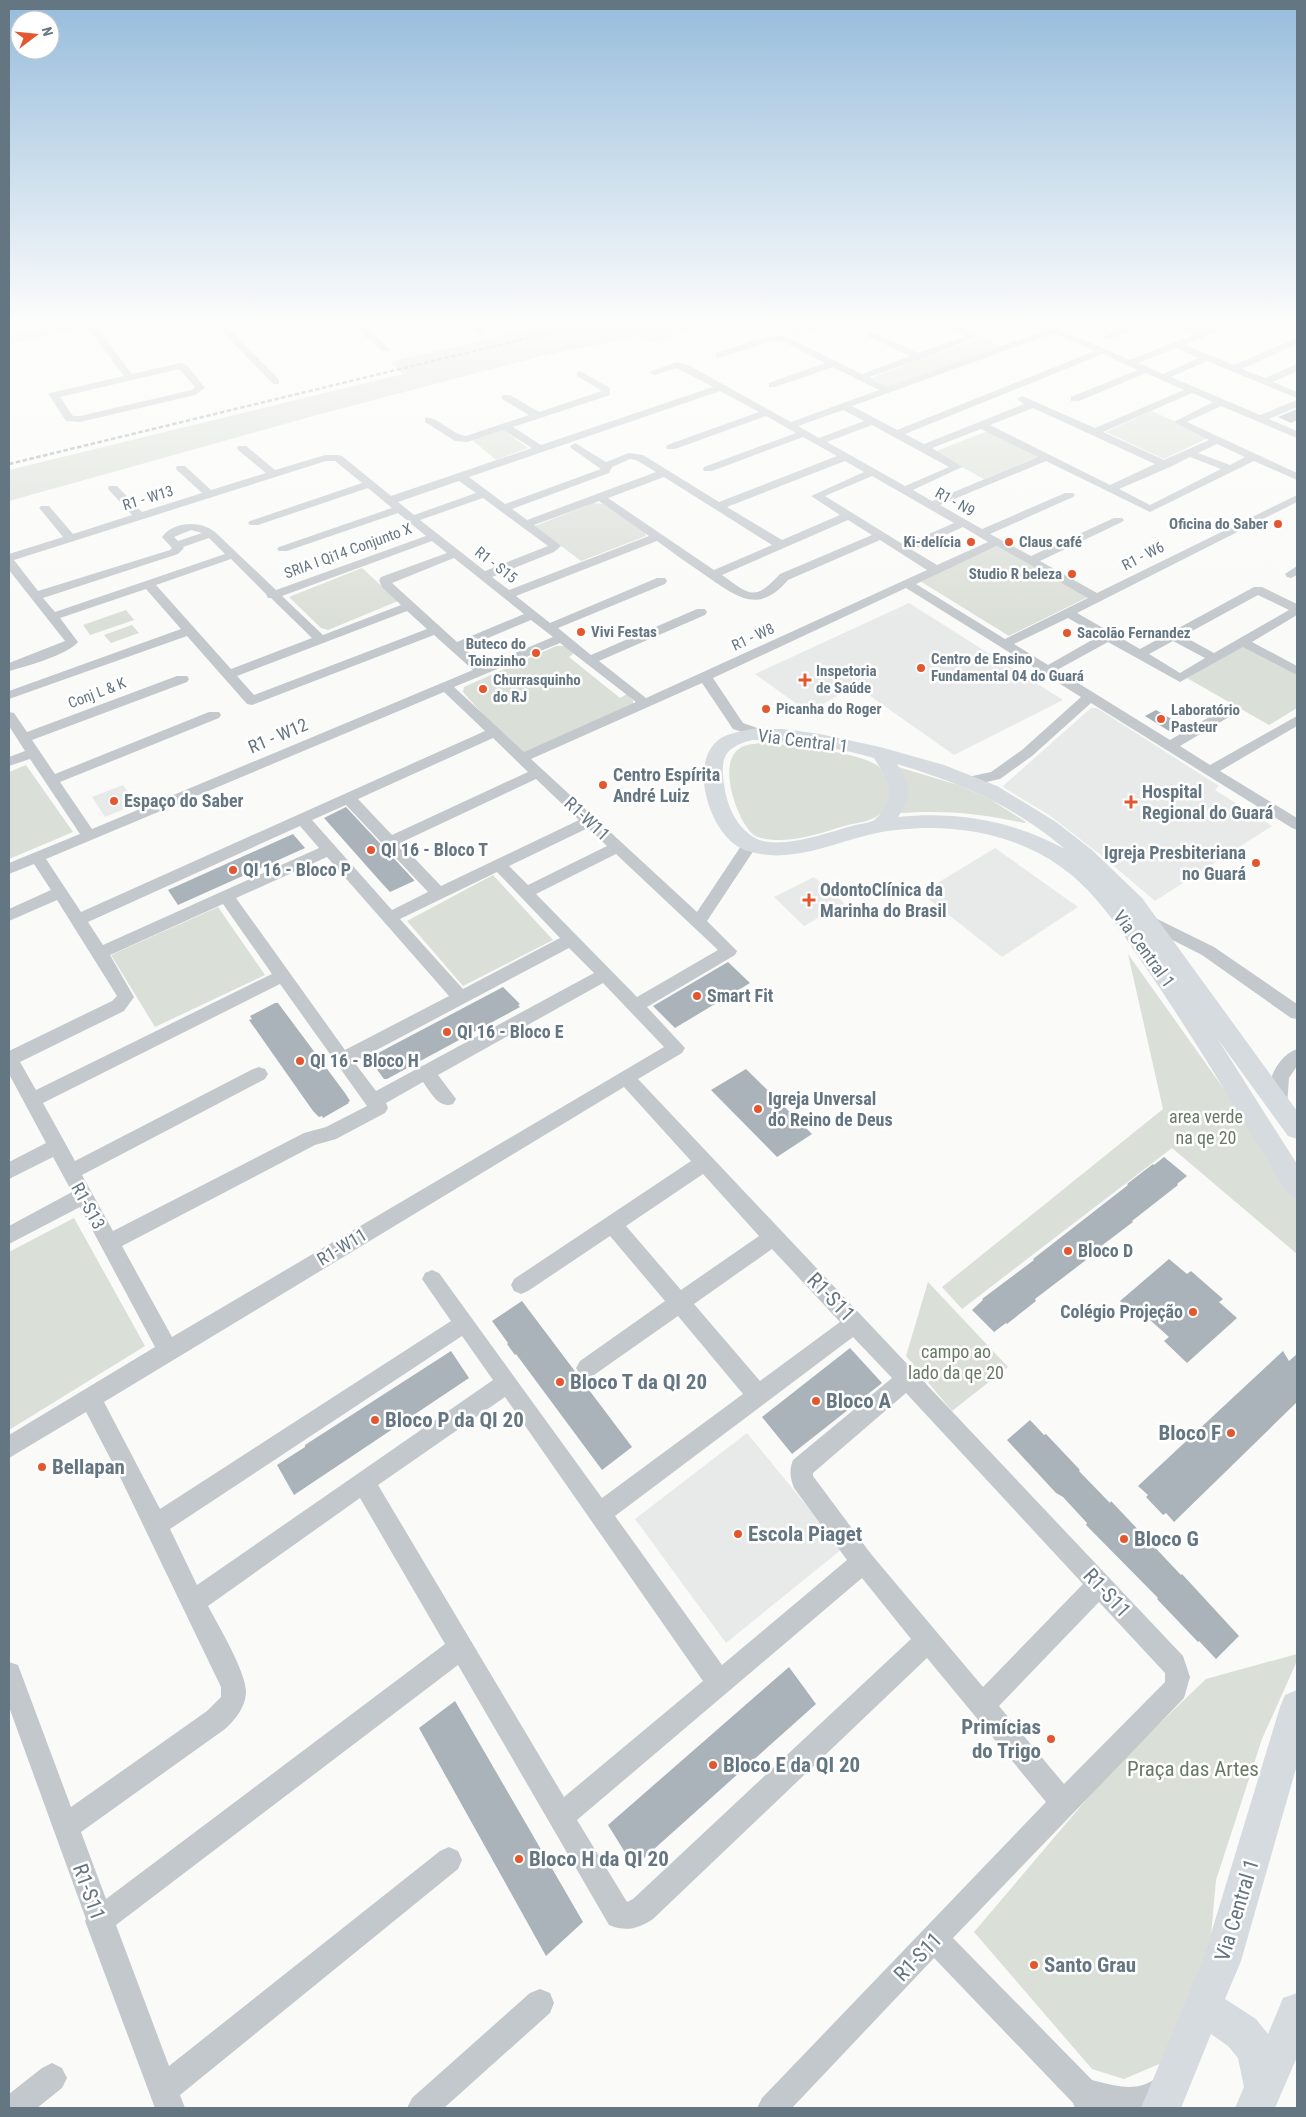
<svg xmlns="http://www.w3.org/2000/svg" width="1306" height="2117" font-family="'Roboto Condensed',sans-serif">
	<rect width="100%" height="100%" fill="#fafaf8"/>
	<!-- built -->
	<path fill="#e8e9e9" d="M909,603L1063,700L954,755L856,686L808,712L755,674Z
		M1091,708H1097L1219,786L1215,790L1272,826L1155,901L1102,856L1049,815L1006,789L1003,786Z
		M123,785L137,804L105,817L92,797Z
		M995,848L1078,907L1002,957L921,893Z
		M814,877L844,903L804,926L774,897Z
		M747,1433L842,1549L726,1643L635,1519Z"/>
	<!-- green -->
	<path fill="#dadfd7" d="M545,326H700L652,343L639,336L545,355L324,413L9,501V470L403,374L390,362Z
		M767,326H836L795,338Z
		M982,337L1001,346L889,387L871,378Z
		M1151,411L1210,437L1164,459L1106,432Z
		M503,430L528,448L496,460L472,440Z
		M990,430L1040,456L984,479L934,452Z
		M593,503L604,504L645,533L646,536L581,561L535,526Z
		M998,546L1088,597L1009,636L920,581Z
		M362,568L398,601L328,630L321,628L289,597Z
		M126,610L134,620L90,635L83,625Z
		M132,625L139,633L111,643L104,635Z
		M1246,645L1297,673V708L1269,725L1187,678Z
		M556,646H566L574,653L569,657L620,698L627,694L633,700V704L526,754L501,735L463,692L464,687Z
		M761,743C785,744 860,752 878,766C885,772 890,784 895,792C889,803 885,812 874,818C866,822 856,823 848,825C826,831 803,840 780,840C774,840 759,839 754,835C737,822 717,763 739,749C745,744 754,744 761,743Z
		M26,765L73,832L9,859V772Z
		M895,766L958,785L988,798L1026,822L1024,823C980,813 944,810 900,813C912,794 909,783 895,766Z
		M493,875L553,940L463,986L407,921Z
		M218,907L265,975L155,1027L111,955Z
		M1128,954L1297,1192V1254L1172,1148L962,1309L942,1287L1163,1109Z
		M74,1218L145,1346L9,1430V1252Z
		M928,1282L1008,1367L952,1411L906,1356Z
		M1297,1654V1661L1262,1739L1216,1880L1209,1957L1164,2062L1124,2079L1092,2069L974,1932L1114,1767L1206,1679Z"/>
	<!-- building -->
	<path fill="#aab3b9" d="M1297,409V420L1291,423L1278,417Z
		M1156,710L1180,724L1169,731L1145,716Z
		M346,807L414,880V881L390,892L379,880L324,818Z
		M293,834L305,848L178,905L168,890Z
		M728,962L750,983L675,1028L653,1006Z
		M503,987L520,1004L518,1005L520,1007L387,1079H384L370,1060L372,1059L371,1058L380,1052Z
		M275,1003H278L345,1093L350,1101L348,1102L349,1103L323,1118L322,1116L319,1117L313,1111L249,1020L252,1019L250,1016Z
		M746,1069L812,1134L777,1157L711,1090Z
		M1164,1157L1187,1176L1177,1184L1178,1185L1132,1221L1133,1222L1084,1259L1086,1260L1035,1299L1036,1301L1007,1324L1006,1323L994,1332L972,1310L983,1300L982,1299L1034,1260L1033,1259L1128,1185L1127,1184L1153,1164L1154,1165Z
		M1169,1259L1187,1274L1191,1271L1223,1299L1219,1302L1237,1318L1187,1363L1164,1341L1169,1337L1149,1319L1142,1321L1120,1301Z
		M522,1301L632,1447L602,1470L516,1354L515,1355L507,1344L508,1343L492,1321Z
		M850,1348L882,1383L792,1454L762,1417Z
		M451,1351L469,1378L294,1495L277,1465L305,1447V1445Z
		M1283,1351L1289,1361L1297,1354V1402L1174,1522L1166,1513L1163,1515L1146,1497L1148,1495L1138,1486Z
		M1030,1420L1044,1435L1046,1434L1080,1470L1079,1471L1110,1503L1111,1501L1181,1575L1182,1574L1239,1636L1216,1659L1199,1641L1198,1642L1157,1599L1158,1598L1086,1525L1087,1523L1063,1497L1056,1493L1007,1440Z
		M789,1667L816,1704L634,1867L608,1825Z
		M455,1701L583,1922L546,1956L419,1728Z"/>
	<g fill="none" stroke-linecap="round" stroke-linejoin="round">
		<!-- street -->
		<path fill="#c3c8cc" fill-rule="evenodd" d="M86,326H96L132,374L180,363L188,366L205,388L195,395L80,422L66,421L49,395L50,393L124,376ZM179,369L195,387L192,390L80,416H73L60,397Z
			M217,326H227L279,380V384H273Z
			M353,326H364L390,349L388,351H382Z
			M470,326H481L486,331L484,333H478Z
			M949,326H961L979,336L922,359L869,377L888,387L1054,327L1130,360L1193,335L1173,326H1186L1201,332L1216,326H1229L1184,345L1234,365L1297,338V344L1242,369L1265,378L1297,364V371L1273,382L1297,392V398L1207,361L1171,377L1260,415L1297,400V407L1269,419L1297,431V438L1221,406L1187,422L1297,473V480L1254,461L1150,512L1046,461L940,505L982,529L1065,493H1073L1075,495L1073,497L990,534L1031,556L1114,518H1122L1124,520L1122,522L1040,561L1097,593L1297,495V502L1077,613L1140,649L1254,587H1262L1297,604V615L1252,642L1297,666V675L1243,647L1180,682L1108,642L1057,670L1170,740L1223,709L1225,705H1235L1237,708L1234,714L1180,746L1210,765L1297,716V726L1220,771L1297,818V830L1292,828L1091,703L1032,756L1000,779L968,786L963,784L961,781L963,778L991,772L1022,750L1081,697L906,588L713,678L743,723L763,730L765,733L763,736L758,737L733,729L702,683L531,759L697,912L745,840H755L758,844L707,921L737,951L735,955L647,1007L685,1048L682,1053L638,1079L1183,1656L1190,1677L1184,1698L953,1938L1092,2080C1108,2084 1127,2090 1143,2085C1150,2083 1157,2077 1164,2074L1174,2079L1179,2089L1174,2099L1161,2108H1075L1073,2103L934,1958L792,2108H757L762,2098L1046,1802L927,1658L653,1919C638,1929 626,1932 609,1925L458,1665L116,1925L169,2066L440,1851L449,1847L458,1851L462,1860L458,1869L180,2095L185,2108H155L85,1921L86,1919L9,1707V1662L18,1665L71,1807L207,1711L221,1697V1687L120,1477L86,1412L9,1458V1435L155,1347L80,1207L9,1244V1226L72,1192L53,1157L9,1179V1162L46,1143L9,1074V1051L112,1001L117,996L57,900L9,921V909L51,890L34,864L9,874V863L80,834L30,759L9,766V757L25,751L9,726V712L14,713L27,732L177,676H187L189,679L187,682L32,740L55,774L209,712H219L221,715L219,718L60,782L92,829L473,670L434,635L252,705L247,704L187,636L9,699V691L181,629L146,589L60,618L78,642C69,654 25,667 9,671V663L65,641L9,570V554L63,537L41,510L39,508L41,506H49L73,534L132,515L109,490L108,488L109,486H117L142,512L202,493L177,470L176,468L177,466H185L211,490L266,473L238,450L237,448L238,446H246L275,470L325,455H338L342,456L391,496L532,448L503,430L467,442L455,441L425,422V418C438,416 450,434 466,436L529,415L502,399V395H510L539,412L602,391L577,376V372L580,371L610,388V395L513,427L541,445L713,387L677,368L654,375L649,372L677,362L690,366L791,422L879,390L833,367L775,387H769V383L825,363L782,341L769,342L719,358L716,357V353L765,337L783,335L862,374L910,356L869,337V333H875L918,353L966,336ZM1054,333L1095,351L897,430L852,406ZM1176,348L1199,358L1163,374L1138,363ZM1103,354L1138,370L1071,397V401H1079L1146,373L1184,390L1095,428L1022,396L1017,399L1024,404L924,444L905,434ZM720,391L759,412L667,445L666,447L667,449H675L766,416L796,433L704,467L703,469L704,471H712L803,437L837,456L719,502L643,455L629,453L606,462L575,443L570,446L571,448L601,469L505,504L469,477ZM1192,393L1213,402L1174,422L1209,440L1164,460L1103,432ZM1033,408L1155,464L1110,485L990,425ZM843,410L864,421L819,438L798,426ZM872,425L949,467L905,486L827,442ZM981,429L1038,457L932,501L913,490L962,467L932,448ZM1217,444L1245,457L1230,465L1198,453ZM1190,457L1221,469L1150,505L1119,489L1170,467ZM630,459L636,460L656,472L527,520L512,509L609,473L612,467ZM326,461H335L362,483L250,521L248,523L250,525H258L368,488L392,508L279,547L277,549L279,551H287L398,513L426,536L276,590L215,532C201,520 173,521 162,537L172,548L170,550L38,591L14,560ZM845,461L864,472L811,496L840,515L782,540L727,507ZM872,476L954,523L904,545L825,496ZM664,477L772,545L714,570L608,498ZM459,481L476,493L414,515L398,502ZM483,498L548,546L485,571L420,520ZM599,501L649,536L509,590L492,577L554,552L561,546L559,544L534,525ZM848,520L872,535L780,574C754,602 750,595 722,575ZM963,527L988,542L937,565L912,550ZM191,530L202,533L178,541L174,537ZM209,538L225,554L55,612L43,598L178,554L184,548L183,547ZM880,540L927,570L646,698L599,661L705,615L707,612L705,609H697L591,655L558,628L665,584L667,581L665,578H657L550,623L516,596L657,541C673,553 689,564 705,575C737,597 758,615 788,580ZM432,541L447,553L381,577L379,580L382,587L401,605L323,635L282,596ZM997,546L1088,598L1005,639L916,584ZM454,558L524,614L457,642L392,583ZM231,559L266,594L268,598H271L312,638L231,669L156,585ZM1258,595L1289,610L1214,653L1183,636ZM407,611L427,629L254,695L237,676ZM1068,618L1099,636L1048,665L1014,644ZM531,620L553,637L484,666L464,648ZM1173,641L1205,658L1180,673L1149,654ZM560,643L636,702L524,752L454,687ZM444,692L485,731L81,912L46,859ZM493,738L528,772L392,835L358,799ZM536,779L579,820L441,886L400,843ZM346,805L428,892L392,910L312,820ZM300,826L319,848L103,945L88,922ZM588,828L607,846L528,885L509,866ZM616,854L718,950L637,997L536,894ZM327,857L449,996L345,1050L236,898ZM497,872L560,938L463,989L400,919ZM223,904L272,974L36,1090L20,1062L124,1011L134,997L110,955ZM569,948L594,973L376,1091L354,1062ZM603,983L664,1047L172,1337L122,1246L315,1145L336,1139L385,1113L388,1108L386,1103L423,1082C431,1093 439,1109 453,1104L456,1099L438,1075ZM280,984L367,1106L326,1127L304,1133L113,1231L82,1175L265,1079L268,1074L265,1069L259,1067L253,1069L75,1161L43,1103ZM624,1087L691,1161L514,1279L511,1285L514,1291L521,1294L528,1291L610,1236L665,1301L580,1361L576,1368L580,1375L587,1378L594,1375L678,1316L743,1394L602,1498L439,1273L432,1270L425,1273L422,1279L451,1321L160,1509L104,1402ZM703,1174L759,1236L681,1290L626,1226ZM772,1249L840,1322L760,1381L694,1304ZM462,1336L493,1380L197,1585L170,1529ZM853,1337L892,1378L793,1460C789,1470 790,1478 794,1488L847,1560L722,1665L615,1516ZM906,1393L1083,1584L983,1687L871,1554L813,1476V1473ZM505,1397L703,1681L564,1797L378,1485ZM360,1498L445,1644L106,1899L81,1832L225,1729C235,1720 245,1708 246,1693C247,1673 218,1625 208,1606ZM862,1578L911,1639L633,1899L627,1902L577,1820ZM1099,1602L1165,1673V1682L1064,1784L999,1706Z
			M1128,326H1141L1110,339H1104L1102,337Z
			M1297,566V575L1291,578L1287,577L1285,574Z
			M1147,914L1214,947L1297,1004V1019L1291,1018L1202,955L1141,924L1139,920L1141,916Z
			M1297,1049V1066L1289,1078L1287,1105L1284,1110L1278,1112L1272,1110C1261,1090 1276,1056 1297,1049Z
			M540,1989L550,1993L554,2003L550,2013L444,2108H407L412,2098L530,1993Z
			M52,2063L62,2068L67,2078L62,2088L37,2108H9V2094L42,2068Z"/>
		<!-- secondary -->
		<path fill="#d6dbdf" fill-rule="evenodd" d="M55,326H78L76,329L9,344V336Z
			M752,729H783L820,734L880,747L944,765L997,786L1056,822L1092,850L1142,898L1297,1111V1139L1288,1136L1217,1038L1297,1164V1197L1288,1194C1240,1116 1194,1037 1142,962C1119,928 1095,891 1061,867C1024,840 976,828 930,828C909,828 888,830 868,835C828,845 786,865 745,850C712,838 689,770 715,743C724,733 740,732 752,729ZM752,740C794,741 834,747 874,758C881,770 893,784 888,799C886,806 879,817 873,821C868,823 860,824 855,825C830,832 779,851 755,838C733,825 725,800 723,776C721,752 731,746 752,740ZM897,764C963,784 1011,804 1065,849C1014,821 956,811 898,817C913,794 910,786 897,764Z
			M1297,1690V1765L1241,1961L1225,1999L1256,2019L1268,2034L1283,1998L1297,1993V2057L1275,2108H1235L1244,2087L1238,2058L1228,2046L1211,2034L1181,2108H1141L1203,1960L1280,1707L1285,1695Z"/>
		<!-- rail -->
		<path stroke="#a2aab0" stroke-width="2.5" stroke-dasharray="4.5 2.5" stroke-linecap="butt" d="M9,464L577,326"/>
	</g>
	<!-- sky -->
	<linearGradient id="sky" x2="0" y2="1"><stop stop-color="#96bcdc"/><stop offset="0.52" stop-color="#fdfdfc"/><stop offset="1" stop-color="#fdfdfc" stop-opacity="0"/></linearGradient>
	<rect width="1306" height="622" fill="url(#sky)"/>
	<!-- markers -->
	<g fill="#e4572e" stroke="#fff" stroke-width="2">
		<circle cx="1278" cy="524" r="5"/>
		<circle cx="971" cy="542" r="5"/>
		<circle cx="1009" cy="542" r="5"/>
		<circle cx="1072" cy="574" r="5"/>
		<circle cx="581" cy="632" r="5"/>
		<circle cx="1067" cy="633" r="5"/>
		<circle cx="536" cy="653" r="5"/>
		<circle cx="921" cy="668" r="5"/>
		<path d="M802.5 672.5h5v5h5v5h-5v5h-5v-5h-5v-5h5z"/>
		<circle cx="483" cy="689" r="5"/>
		<circle cx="766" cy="709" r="5"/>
		<circle cx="1161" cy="719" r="5"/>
		<circle cx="603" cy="785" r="5"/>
		<circle cx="114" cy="801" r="5"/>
		<path d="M1128.5 794.5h5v5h5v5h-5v5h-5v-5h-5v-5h5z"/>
		<circle cx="371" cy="850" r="5"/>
		<circle cx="1256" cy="863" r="5"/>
		<circle cx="233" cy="870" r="5"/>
		<path d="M806.5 892.5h5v5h5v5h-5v5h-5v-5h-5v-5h5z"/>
		<circle cx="697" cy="996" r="5"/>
		<circle cx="447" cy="1032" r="5"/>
		<circle cx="300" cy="1061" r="5"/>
		<circle cx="758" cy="1109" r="5"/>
		<circle cx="1068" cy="1251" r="5"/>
		<circle cx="1193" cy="1312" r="5"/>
		<circle cx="560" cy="1382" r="5"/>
		<circle cx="816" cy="1401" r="5"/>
		<circle cx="375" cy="1420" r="5"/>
		<circle cx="1231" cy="1433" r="5"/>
		<circle cx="42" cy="1467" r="5"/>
		<circle cx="738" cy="1534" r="5"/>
		<circle cx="1124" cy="1539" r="5"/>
		<circle cx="1051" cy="1739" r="5"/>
		<circle cx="713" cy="1765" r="5"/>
		<circle cx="519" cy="1859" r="5"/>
		<circle cx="1034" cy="1965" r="5"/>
	</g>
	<g text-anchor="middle" stroke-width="5" stroke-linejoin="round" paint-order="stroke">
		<!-- far-street labels -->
		<g font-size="15" fill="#657683" stroke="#fff">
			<text transform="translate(148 498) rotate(-17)" y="5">R1 - W13</text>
			<text transform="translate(955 502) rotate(29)" y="5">R1 - N9</text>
			<text transform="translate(348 551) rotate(-20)" y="5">SRIA I Qi14 Conjunto X</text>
			<text transform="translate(1143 556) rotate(-27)" y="5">R1 - W6</text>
			<text transform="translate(496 565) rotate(38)" y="5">R1 - S15</text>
			<text transform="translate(753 637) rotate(-25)" y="5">R1 - W8</text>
			<text transform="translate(97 693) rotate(-21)" y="5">Conj L &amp; K</text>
		</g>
		<!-- far-poi labels -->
		<g font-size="15" font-weight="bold" fill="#657683" stroke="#fff" text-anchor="start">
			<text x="1268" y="529" text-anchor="end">Oficina do Saber</text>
			<text x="961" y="547" text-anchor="end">Ki-delícia</text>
			<text x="1019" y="547">Claus café</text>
			<text x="1062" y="579" text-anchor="end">Studio R beleza</text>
			<text x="591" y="637">Vivi Festas</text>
			<text x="1077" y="638">Sacolão Fernandez</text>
			<text x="526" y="649" text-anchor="end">Buteco do<tspan x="526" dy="17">Toinzinho</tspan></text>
			<text x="931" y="664">Centro de Ensino<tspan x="931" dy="17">Fundamental 04 do Guará</tspan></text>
			<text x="816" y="676">Inspetoria<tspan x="816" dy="17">de Saúde</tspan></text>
			<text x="493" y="685">Churrasquinho<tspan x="493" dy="17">do RJ</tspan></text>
			<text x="776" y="714">Picanha do Roger</text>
			<text x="1171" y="715">Laboratório<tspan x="1171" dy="17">Pasteur</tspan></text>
		</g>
		<!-- street labels -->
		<g font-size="18" fill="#657683" stroke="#fff">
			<text transform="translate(278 736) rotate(-23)" y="6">R1 - W12</text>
			<text transform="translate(803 741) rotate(7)" y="6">Via Central 1</text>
			<text transform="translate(587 819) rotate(43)" y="6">R1-W11</text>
			<text transform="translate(1144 949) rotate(54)" y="6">Via Central 1</text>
			<text transform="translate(88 1206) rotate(61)" y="6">R1-S13</text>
			<text transform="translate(342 1247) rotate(-31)" y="6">R1-W11</text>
		</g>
		<!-- poi labels -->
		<g font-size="18" font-weight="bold" fill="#657683" stroke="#fff" text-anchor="start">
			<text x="613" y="781">Centro Espírita<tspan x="613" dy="21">André Luiz</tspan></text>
			<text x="1142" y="798">Hospital<tspan x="1142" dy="21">Regional do Guará</tspan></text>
			<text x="124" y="807">Espaço do Saber</text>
			<text x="381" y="856">QI 16 - Bloco T</text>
			<text x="1246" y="859" text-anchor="end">Igreja Presbiteriana<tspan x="1246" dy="21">no Guará</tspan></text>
			<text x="243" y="876">QI 16 - Bloco P</text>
			<text x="820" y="896">OdontoClínica da<tspan x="820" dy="21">Marinha do Brasil</tspan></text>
			<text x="707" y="1002">Smart Fit</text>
			<text x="457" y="1038">QI 16 - Bloco E</text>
			<text x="310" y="1067">QI 16 - Bloco H</text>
			<text x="768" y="1105">Igreja Unversal<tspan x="768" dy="21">do Reino de Deus</tspan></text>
			<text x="1078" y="1257">Bloco D</text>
			<text x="1183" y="1318" text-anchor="end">Colégio Projeção</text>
		</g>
		<!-- park labels -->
		<g font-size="18" fill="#687a64" stroke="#fff">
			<text x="1206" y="1123">area verde<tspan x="1206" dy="21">na qe 20</tspan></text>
			<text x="956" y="1358">campo ao<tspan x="956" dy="21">lado da qe 20</tspan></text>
		</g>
		<!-- near-street labels -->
		<g font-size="21" fill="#657683" stroke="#fff">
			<text transform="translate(831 1297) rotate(46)" y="7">R1-S11</text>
			<text transform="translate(1107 1593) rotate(47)" y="7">R1-S11</text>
			<text transform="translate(89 1892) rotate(70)" y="7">R1-S11</text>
			<text transform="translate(1237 1910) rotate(-73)" y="7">Via Central 1</text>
			<text transform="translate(918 1957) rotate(-46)" y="7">R1-S11</text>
		</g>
		<!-- near-poi labels -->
		<g font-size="21" font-weight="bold" fill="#657683" stroke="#fff" text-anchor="start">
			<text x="570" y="1389">Bloco T da QI 20</text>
			<text x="826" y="1408">Bloco A</text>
			<text x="385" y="1427">Bloco P da QI 20</text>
			<text x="1221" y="1440" text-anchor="end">Bloco F</text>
			<text x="52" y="1474">Bellapan</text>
			<text x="748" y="1541">Escola Piaget</text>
			<text x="1134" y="1546">Bloco G</text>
			<text x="1041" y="1734" text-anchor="end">Primícias<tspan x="1041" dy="24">do Trigo</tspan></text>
			<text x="723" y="1772">Bloco E da QI 20</text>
			<text x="529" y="1866">Bloco H da QI 20</text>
			<text x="1044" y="1972">Santo Grau</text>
		</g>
		<!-- near-park labels -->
		<g font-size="21" fill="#687a64" stroke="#fff">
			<text x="1193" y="1776">Praça das Artes</text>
		</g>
	</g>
	<!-- border -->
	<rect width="1306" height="2117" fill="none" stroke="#657683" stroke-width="20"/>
	<!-- north arrow -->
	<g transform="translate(35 35) rotate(74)"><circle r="24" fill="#ffffff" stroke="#c1c8cd"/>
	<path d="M0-4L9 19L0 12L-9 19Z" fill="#e4572e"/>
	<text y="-8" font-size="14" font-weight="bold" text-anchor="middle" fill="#657683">N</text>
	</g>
</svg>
